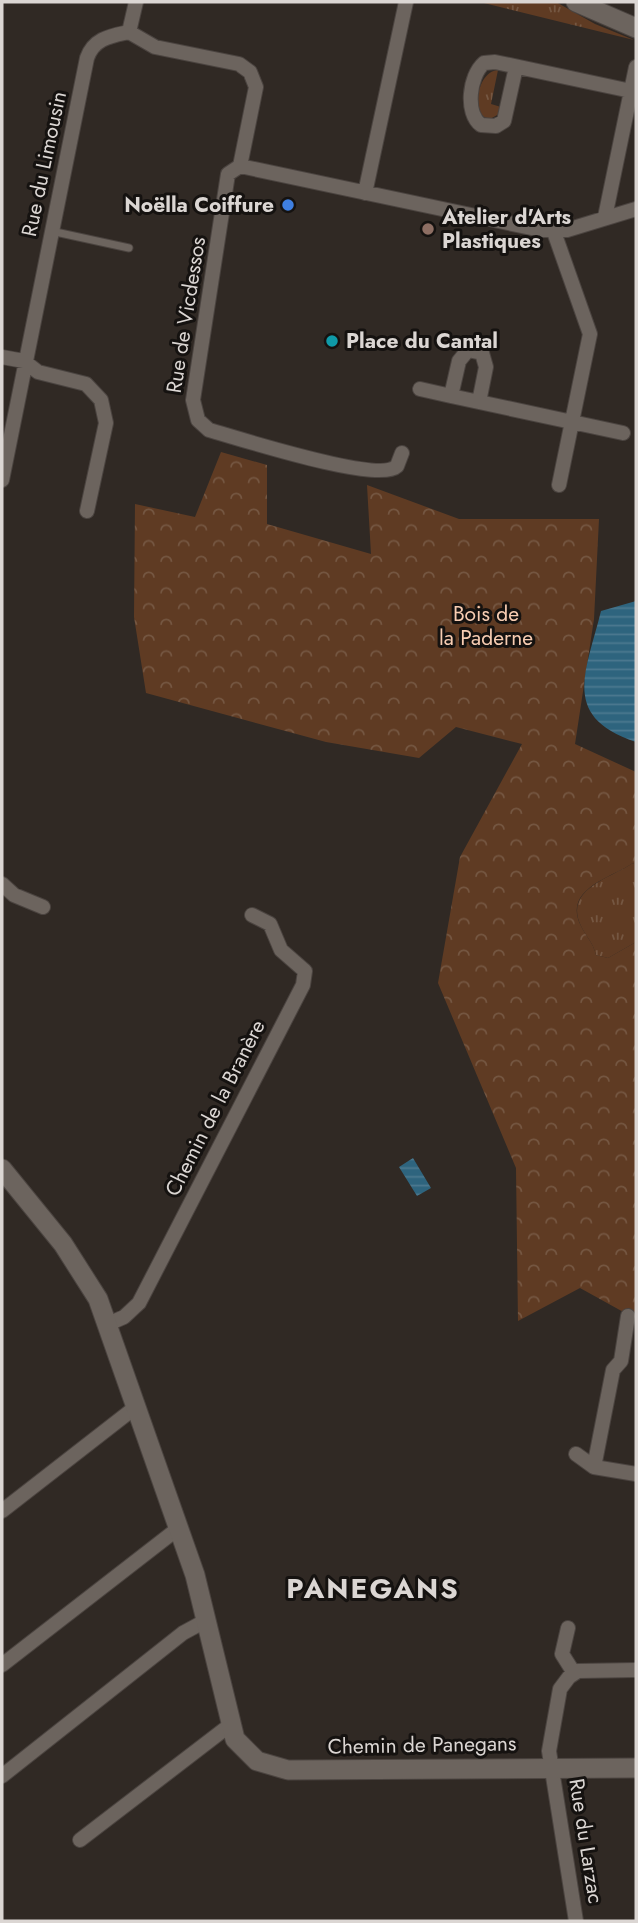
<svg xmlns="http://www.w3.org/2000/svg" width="638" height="1923" font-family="Jost,sans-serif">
	<defs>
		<pattern id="grass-tufts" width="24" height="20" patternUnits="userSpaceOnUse" patternTransform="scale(1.75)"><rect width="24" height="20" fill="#5f3b23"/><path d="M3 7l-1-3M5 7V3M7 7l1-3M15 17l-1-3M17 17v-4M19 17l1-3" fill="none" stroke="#755742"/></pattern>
		<pattern id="forest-crowns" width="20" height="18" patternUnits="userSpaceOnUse" patternTransform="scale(1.75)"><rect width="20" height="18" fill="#5f3b23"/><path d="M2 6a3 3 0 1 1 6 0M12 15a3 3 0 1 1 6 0" fill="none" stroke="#755742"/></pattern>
		<pattern id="water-rules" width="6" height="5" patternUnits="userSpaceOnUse" patternTransform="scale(1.75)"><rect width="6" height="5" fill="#2e647e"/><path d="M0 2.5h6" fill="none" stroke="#4c798f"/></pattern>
	</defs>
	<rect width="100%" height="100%" fill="#302924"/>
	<!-- grass -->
	<path fill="url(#grass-tufts)" d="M480,2H556L595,24L634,40Z
		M498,70L491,104L501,107L499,114L490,119L484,117C471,105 480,71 498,70Z
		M633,863L636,865V942L608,958L596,955C593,942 586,937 581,926C563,889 611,878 633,863Z"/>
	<!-- forest -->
	<path fill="url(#forest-crowns)" d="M221,452L267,465V524L371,554L367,485L459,519H599L594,619L575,744L636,772V865L633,863C611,878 562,889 581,926C586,937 593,942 596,955L608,958L636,942V1319L580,1288L518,1321L516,1168L438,983L460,857L522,744L456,727L419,758L326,742L146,693L134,617L135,504L195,517Z"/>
	<!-- water -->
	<path fill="url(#water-rules)" d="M636,601V742C560,717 586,672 601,611Z
		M413,1158L431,1188L417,1196L399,1167Z"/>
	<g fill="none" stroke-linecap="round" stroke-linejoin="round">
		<!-- lane casing -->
		<g stroke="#4b4440" stroke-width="9">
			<path id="lane" d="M51,231L129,248"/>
		</g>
		<!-- street casing -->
		<g stroke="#4b4440" stroke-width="16">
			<path id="street" d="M129,32L155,47L239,64L250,72L256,87L240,166
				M516,67L504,121L496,126L481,125C465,113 469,76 484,63L495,62L631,91
				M240,166L228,174L193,400L198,420L209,430C238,438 379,484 397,466L402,453
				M240,166L541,230H567L636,209
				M365,193L406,2
				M605,217L636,67
				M554,232L590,334L559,485
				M2,357L24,361L38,372L86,384L101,400L106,423L87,511
				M420,389L451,396
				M479,402L486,367L482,353L468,350L459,361L451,396L623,433
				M2,480L87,58C94,38 111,36 129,32L136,2
				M2,884L14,895L43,907
				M108,1324L124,1317L139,1303L303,985L305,971L281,950L270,924L252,915
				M576,1454L594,1467L636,1474
				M594,1467L613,1370L621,1361L628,1316
				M2,1511L137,1406
				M568,1628L562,1654L574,1673
				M2,1665L180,1527
				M2,1776L183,1633L207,1620
				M80,1840L230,1725
				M576,1921L549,1751L560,1689L569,1677L578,1671L636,1670"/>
		</g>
		<!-- secondary casing -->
		<g stroke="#4b4440" stroke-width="21">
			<path id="secondary" d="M576,2L636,28
				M2,1169L63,1244L98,1299L195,1575L235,1739L257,1761L288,1770L636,1768"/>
		</g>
		<!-- lane -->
		<use href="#lane" stroke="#6c645e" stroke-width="7"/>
		<!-- street -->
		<use href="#street" stroke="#6c645e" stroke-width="14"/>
		<!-- secondary -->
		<use href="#secondary" stroke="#6c645e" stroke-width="19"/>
	</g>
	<!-- markers -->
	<circle fill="#3f7fe0" stroke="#151210" stroke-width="2.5" cx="288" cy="205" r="7"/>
	<circle fill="#8d6e63" stroke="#151210" stroke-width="2.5" cx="428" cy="229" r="7"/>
	<circle fill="#0f9aa8" stroke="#151210" stroke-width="2.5" cx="332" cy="341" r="7"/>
	<g text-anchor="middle" stroke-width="6" stroke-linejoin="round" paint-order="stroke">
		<!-- street labels -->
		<g font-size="21" fill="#dbd6d3" stroke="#151210">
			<text transform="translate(44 164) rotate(-78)" y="7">Rue du Limousin</text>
			<text transform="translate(186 315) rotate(-81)" y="7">Rue de Vicdessos</text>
			<text transform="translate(215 1108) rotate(-63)" y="7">Chemin de la Branère</text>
			<text transform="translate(422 1745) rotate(-1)" y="7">Chemin de Panegans</text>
			<text transform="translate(586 1841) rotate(81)" y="7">Rue du Larzac</text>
		</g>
		<!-- poi labels -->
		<g font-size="21" font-weight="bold" fill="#dbd6d3" stroke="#151210" text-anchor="start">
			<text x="274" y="212" text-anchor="end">Noëlla Coiffure</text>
			<text x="442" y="224">Atelier d'Arts<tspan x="442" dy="24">Plastiques</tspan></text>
			<text x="346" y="348">Place du Cantal</text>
		</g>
		<!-- park labels -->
		<g font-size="21" fill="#f8cdb2" stroke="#151210">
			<text x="486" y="621">Bois de<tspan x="486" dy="24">la Paderne</tspan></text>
		</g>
		<!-- district labels -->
		<g font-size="28" font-weight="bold" letter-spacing="2" fill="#dbd6d3" stroke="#151210">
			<text x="373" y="1598">PANEGANS</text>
		</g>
	</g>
	<!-- border -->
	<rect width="638" height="1923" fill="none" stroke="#dbd6d3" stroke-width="7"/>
</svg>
